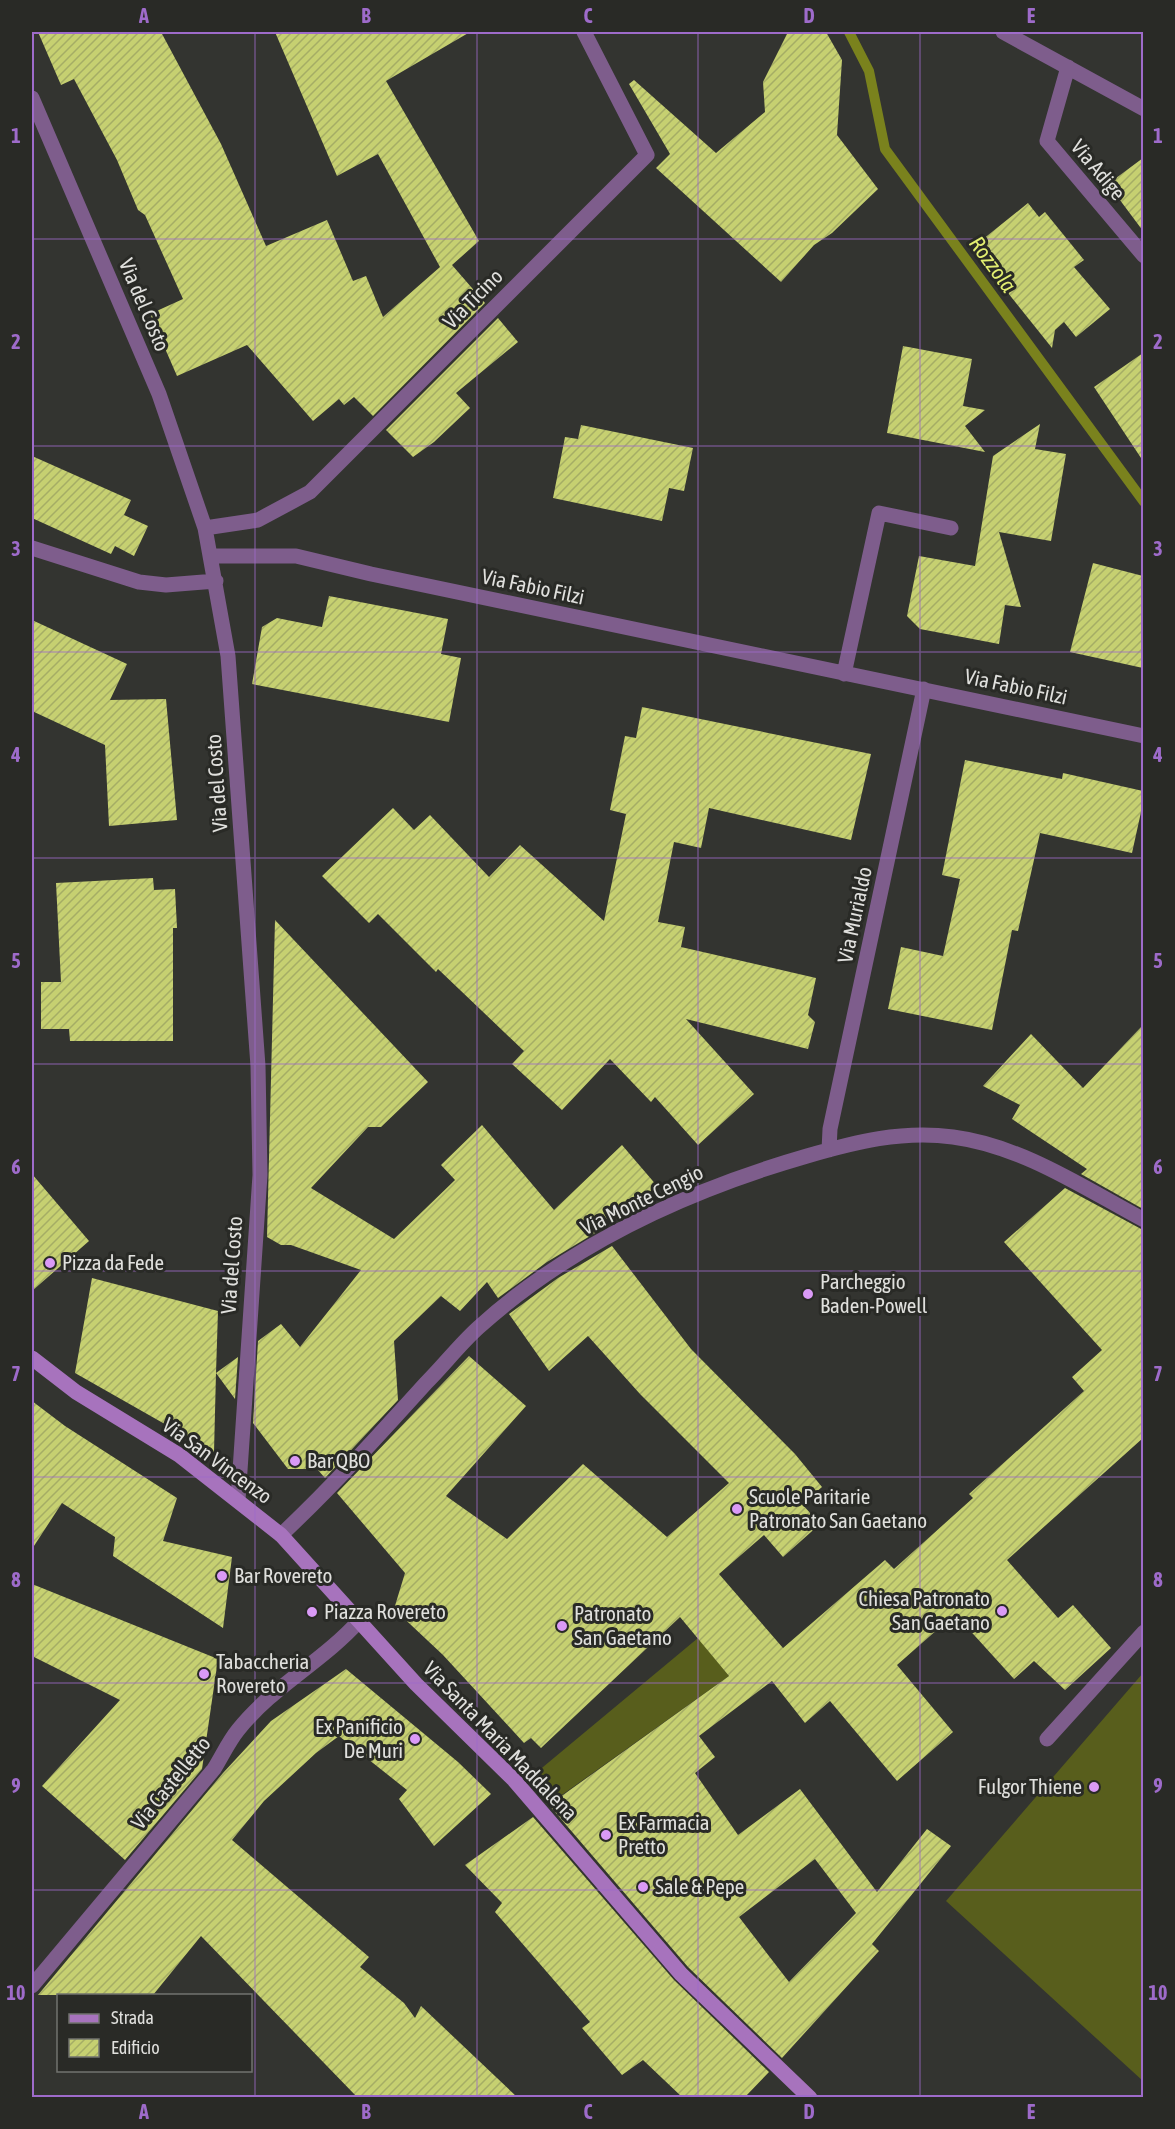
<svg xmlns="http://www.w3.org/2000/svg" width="1175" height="2129" font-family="'Asap Condensed',sans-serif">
	<defs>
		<pattern id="building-hatch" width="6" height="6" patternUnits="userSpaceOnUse" patternTransform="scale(1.5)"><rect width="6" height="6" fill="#c6d071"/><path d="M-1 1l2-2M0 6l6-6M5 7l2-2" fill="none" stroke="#a5ad65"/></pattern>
	</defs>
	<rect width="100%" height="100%" fill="#333430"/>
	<!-- garden -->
	<path fill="#585e1c" d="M698,1638L729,1676L559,1797L537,1772Z
		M1143,1673V2081L946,1901Z"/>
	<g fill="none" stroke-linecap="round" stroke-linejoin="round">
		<!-- stream -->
		<path stroke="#7a821d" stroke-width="10" d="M849,32L869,71L885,149L1144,502"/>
	</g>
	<!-- building -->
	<path fill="url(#building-hatch)" fill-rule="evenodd" d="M38,32H161L221,144L266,246L327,220L353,281L366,276L383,317L440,267L378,154L337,176L275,32H470L386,81L479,241L452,265L485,303L373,416L354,397L344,405L339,399L313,421L247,345L177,376L150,314L183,299L145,215L138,210L117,160L74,79L61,85Z
		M788,32H826L842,60L837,135L878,189L832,233L814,245L781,282L656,168L670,154L629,84L634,80L716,153L765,112L763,82Z
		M1143,158V231L1108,184Z
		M1028,203L1039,217L1045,212L1084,260L1074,267L1110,309L1076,337L1064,322L1055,330L1052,348L972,248Z
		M498,318L518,342L456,393L470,408L434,442L413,457L386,430Z
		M903,346L972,359L963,406L985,410L965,426L985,452L887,433Z
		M1143,353V461L1094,387Z
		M1040,424L1035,449L1066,454L1051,541L999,532L1021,607L1005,605L999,644L920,629L907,616L919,556L975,566L993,456Z
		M581,425L693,448L684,491L669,488L662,521L553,498L565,437L578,439Z
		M32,456L131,500L124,515L148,526L134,556L115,546L111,554L32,518Z
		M1093,563L1143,576V668L1070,652Z
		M329,596L448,619L441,654L461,658L449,722L252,684L262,627L277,618L322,627Z
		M32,620L127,664L110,700L166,699L177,820L109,826L105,745L32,711Z
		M642,707L871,754L851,840L709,808L701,848L674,842L658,922L685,927L681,947L816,978L808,1015L815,1022L808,1049L686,1019L754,1094L698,1145L655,1097L651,1102L610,1059L562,1110L512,1064L524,1051L438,969L436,972L378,914L369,923L322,876L393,808L414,830L430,815L489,877L520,845L604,921L626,814L610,810L625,736L636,738Z
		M965,760L1062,779L1063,773L1143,791V803L1132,853L1040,833L1018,931L1012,930L992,1030L888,1009L901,947L943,956L960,879L942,875Z
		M153,878L154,890L175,889L177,928H173V1041H70L69,1029H41V982H61L56,883Z
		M275,920L428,1082L381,1127H368L311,1188L394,1239L455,1180L441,1165L482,1125L554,1210L622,1145L658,1187L596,1225L600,1230L547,1262L498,1298L487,1282L460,1311L441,1296L394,1341L398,1400L325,1478L317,1469H288L253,1423L258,1341L281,1324L300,1347L361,1270L291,1245H281L267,1237Z
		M1143,1025V1209L1081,1174L1087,1169L1012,1119L1020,1105L983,1086L1031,1034L1083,1088Z
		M32,1174L89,1241L32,1291Z
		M1065,1188L1143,1230V1438L1007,1560L1058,1618L1073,1605L1111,1648L1065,1690L1034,1661L1014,1679L955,1614L897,1665L953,1732L897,1781L830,1701L805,1723L772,1681L699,1736L715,1757L695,1773L738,1835L800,1789L877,1892L927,1829L951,1846L872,1944L879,1951L782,2058L688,1967L549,1805L729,1676L680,1617L541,1748L531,1738L524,1743L443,1655L394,1609L405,1573L337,1493L469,1356L526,1406L446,1496L507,1539L583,1464L667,1537L729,1483L640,1394L588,1336L549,1371L509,1314L558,1278L612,1246L691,1349L795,1454L822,1487L802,1504L820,1524L783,1557L764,1535L719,1574L783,1648L885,1560L894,1569L973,1498L969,1494L1084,1391L1072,1377L1102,1350L1004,1242ZM815,1859L856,1913L789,1982L739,1917Z
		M92,1278L218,1311L216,1373L238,1357L235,1399L216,1373L214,1452L75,1373Z
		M32,1401L65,1426L177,1498L163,1541L232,1557L223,1628L113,1556L115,1537L62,1503L32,1549Z
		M32,1584L218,1659L202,1769L125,1860L42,1786L120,1700L32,1656Z
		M346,1669L458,1762L491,1794L434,1846L399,1799L407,1790L339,1736L316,1753L264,1801L232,1840L369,1957L360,1967L404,2003L415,2018L421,2006L517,2097H357L201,1936L153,1995H38L223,1773L271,1721Z
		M533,1817L674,1980L769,2072L745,2097H682L643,2060L622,2075L582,2028L590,2022L495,1912L502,1903L465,1865Z"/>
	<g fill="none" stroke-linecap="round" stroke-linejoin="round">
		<!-- lane -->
		<path stroke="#7e5d8c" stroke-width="15" d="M1047,1739L1144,1632"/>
		<!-- street -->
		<path stroke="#7e5d8c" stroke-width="15" d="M1003,32L1144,109
			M1068,67L1047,141L1144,256
			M32,98L159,394L205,528L228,656L258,1066L260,1175L238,1500
			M205,528L258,520L310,492L647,155L584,32
			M32,548L139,582L166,585L216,581
			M211,556H296L371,574L1144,736
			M844,674L879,513L951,528
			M829,1150L830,1129L924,689
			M281,1535C332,1487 379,1435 426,1383C444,1365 460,1344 479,1327C571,1244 689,1190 807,1156C855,1142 902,1130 953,1137C1022,1146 1084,1188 1144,1220
			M32,1986L214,1769C222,1756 229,1741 238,1730C272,1687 323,1661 359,1621"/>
		<!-- secondary -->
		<path stroke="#a773bd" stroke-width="15" d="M32,1358L76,1392L179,1455L281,1535L416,1684L514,1780L681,1974L810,2098"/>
	</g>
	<!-- grid -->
	<path fill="none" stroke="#9e6bca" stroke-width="1.5" stroke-opacity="0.55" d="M255,32V2098M477,32V2098M698,32V2098M920,32V2098M32,239H1144M32,446H1144M32,652H1144M32,858H1144M32,1064H1144M32,1271H1144M32,1477H1144M32,1683H1144M32,1890H1144"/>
	<!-- markers -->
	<g fill="#da9af6" stroke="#292a26" stroke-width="2">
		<circle cx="50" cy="1263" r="6"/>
		<circle cx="808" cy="1294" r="6"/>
		<circle cx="295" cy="1461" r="6"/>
		<circle cx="737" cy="1509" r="6"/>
		<circle cx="222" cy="1576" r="6"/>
		<circle cx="1002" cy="1611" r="6"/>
		<circle cx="312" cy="1612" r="6"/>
		<circle cx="562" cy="1626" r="6"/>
		<circle cx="204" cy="1674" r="6"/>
		<circle cx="415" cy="1739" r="6"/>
		<circle cx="1094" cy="1787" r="6"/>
		<circle cx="606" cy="1835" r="6"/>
		<circle cx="643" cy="1887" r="6"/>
	</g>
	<g text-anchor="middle" stroke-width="6" stroke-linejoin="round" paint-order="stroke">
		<!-- street labels -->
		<g font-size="21" fill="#e0e0dd" stroke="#292a26">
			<text transform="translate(1098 170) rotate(50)" y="7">Via Adige</text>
			<text transform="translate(473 299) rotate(-45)" y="7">Via Ticino</text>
			<text transform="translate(144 305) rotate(67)" y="7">Via del Costo</text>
			<text transform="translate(533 587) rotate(12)" y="7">Via Fabio Filzi</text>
			<text transform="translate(1016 687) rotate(12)" y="7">Via Fabio Filzi</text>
			<text transform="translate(217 783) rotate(-94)" y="7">Via del Costo</text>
			<text transform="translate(855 915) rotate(-78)" y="7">Via Murialdo</text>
			<text transform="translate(642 1200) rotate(-26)" y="7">Via Monte Cengio</text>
			<text transform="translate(232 1265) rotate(-86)" y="7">Via del Costo</text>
			<text transform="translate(217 1461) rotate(36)" y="7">Via San Vincenzo</text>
			<text transform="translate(500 1741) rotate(46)" y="7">Via Santa Maria Maddalena</text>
			<text transform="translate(171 1783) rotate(-51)" y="7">Via Castelletto</text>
		</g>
		<!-- poi labels -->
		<g font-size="21" fill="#e0e0dd" stroke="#292a26" text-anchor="start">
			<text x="62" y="1270">Pizza da Fede</text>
			<text x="820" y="1289">Parcheggio<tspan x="820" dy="24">Baden-Powell</tspan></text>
			<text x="307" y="1468">Bar QBO</text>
			<text x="749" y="1504">Scuole Paritarie<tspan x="749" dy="24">Patronato San Gaetano</tspan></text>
			<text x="234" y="1583">Bar Rovereto</text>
			<text x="990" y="1606" text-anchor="end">Chiesa Patronato<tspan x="990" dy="24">San Gaetano</tspan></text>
			<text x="324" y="1619">Piazza Rovereto</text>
			<text x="574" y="1621">Patronato<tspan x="574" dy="24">San Gaetano</tspan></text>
			<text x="216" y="1669">Tabaccheria<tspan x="216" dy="24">Rovereto</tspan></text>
			<text x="403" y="1734" text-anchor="end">Ex Panificio<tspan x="403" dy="24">De Muri</tspan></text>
			<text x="1082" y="1794" text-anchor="end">Fulgor Thiene</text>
			<text x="618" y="1830">Ex Farmacia<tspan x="618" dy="24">Pretto</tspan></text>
			<text x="655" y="1894">Sale &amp; Pepe</text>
		</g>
		<!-- water labels -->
		<g font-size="22" font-style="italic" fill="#e2ee71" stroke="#292a26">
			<text transform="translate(993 264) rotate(54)" y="8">Rozzola</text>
		</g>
	</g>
	<!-- border -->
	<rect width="1175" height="2129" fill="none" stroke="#292a26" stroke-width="66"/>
	<!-- legend -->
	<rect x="57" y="1994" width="195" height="78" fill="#292a26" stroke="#72736f" stroke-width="1.5"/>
	<rect x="69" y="2014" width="30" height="9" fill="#a773bd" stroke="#72736f" stroke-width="1.5"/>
	<text x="111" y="2024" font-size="18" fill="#e0e0dd">Strada</text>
	<rect x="69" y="2039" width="30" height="18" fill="url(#building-hatch)" stroke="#72736f" stroke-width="1.5"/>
	<text x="111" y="2054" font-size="18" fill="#e0e0dd">Edificio</text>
	<rect x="33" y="33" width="1109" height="2063" fill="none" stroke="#9e6bca" stroke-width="2"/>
	<g font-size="20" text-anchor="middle" font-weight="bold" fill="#9e6bca">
		<text x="144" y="23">A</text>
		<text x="366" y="23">B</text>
		<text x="588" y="23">C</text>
		<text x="809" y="23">D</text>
		<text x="1031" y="23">E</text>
		<text x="16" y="143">1</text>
		<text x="1158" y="143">1</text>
		<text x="16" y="349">2</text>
		<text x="1158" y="349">2</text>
		<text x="16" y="556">3</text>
		<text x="1158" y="556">3</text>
		<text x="16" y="762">4</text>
		<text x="1158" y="762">4</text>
		<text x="16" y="968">5</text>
		<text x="1158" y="968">5</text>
		<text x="16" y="1174">6</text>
		<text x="1158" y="1174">6</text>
		<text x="16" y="1381">7</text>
		<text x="1158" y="1381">7</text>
		<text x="16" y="1587">8</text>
		<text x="1158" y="1587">8</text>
		<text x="16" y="1793">9</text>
		<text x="1158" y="1793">9</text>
		<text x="16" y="2000">10</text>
		<text x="1158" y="2000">10</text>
		<text x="144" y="2119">A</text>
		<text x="366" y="2119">B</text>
		<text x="588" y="2119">C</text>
		<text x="809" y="2119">D</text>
		<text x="1031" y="2119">E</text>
	</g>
</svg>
